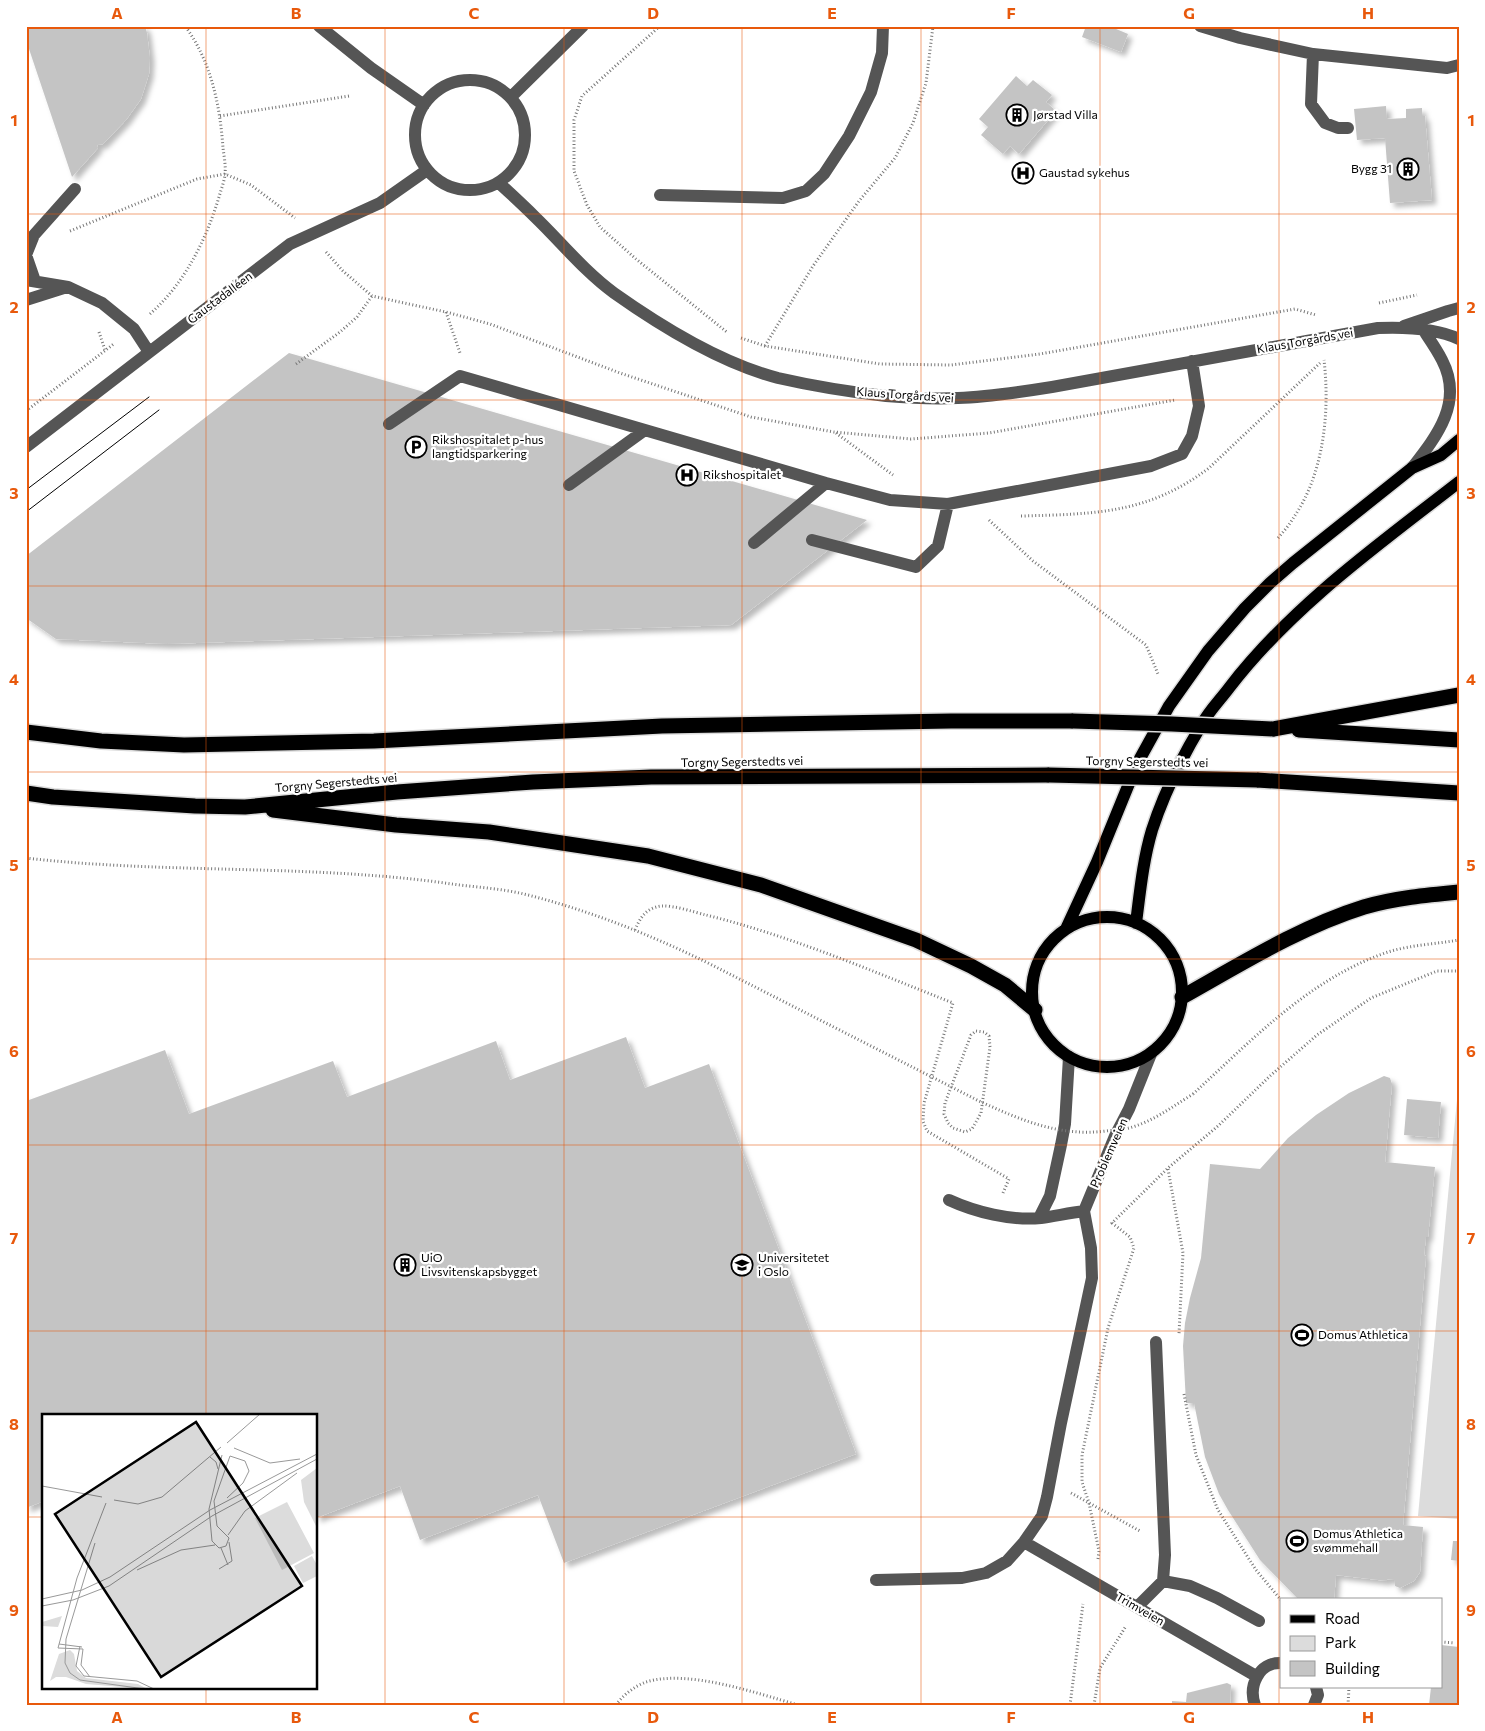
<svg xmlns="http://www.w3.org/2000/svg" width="1485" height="1731" font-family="Commissioner,sans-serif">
	<defs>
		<filter id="shadow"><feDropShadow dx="4.5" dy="4.5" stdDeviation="2.5" flood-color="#0004"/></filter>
	</defs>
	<rect width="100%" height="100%" fill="#fff"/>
	<!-- green -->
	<path fill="#dcdcdc" d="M1459,1078V1519L1418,1516Z"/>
	<!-- building -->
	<path fill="#c4c4c4" filter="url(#shadow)" d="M26,26H145L147,33L150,58L149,74L141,99L126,120L103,144L97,145L98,148L72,177L26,40Z
		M1086,26H1109L1128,34L1121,52L1082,37Z
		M1016,76L1027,86L1033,80L1052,95L1046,102L1056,111L1019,154L1010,146L1003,154L981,135L988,127L979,119Z
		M1386,106L1387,119L1406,118V109L1422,108V116H1425L1432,200L1390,203L1385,138L1357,140L1354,109Z
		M289,353L867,520L731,625L167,644L56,639L26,618V556Z
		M626,1037L645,1088L709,1064L856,1454L564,1563L538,1495L420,1540L400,1486L316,1518V1415H44V1501L26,1508V1094L29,1100L165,1050L189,1114L333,1061L347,1097L496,1041L510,1080Z
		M1384,1076L1390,1078L1392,1084L1385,1162L1435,1167L1428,1237H1426L1424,1255L1426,1256L1403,1525L1423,1527L1420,1572L1414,1581L1400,1588L1395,1586L1394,1580L1387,1579V1581L1336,1575L1334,1600H1299L1260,1560L1228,1510L1219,1494L1205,1457L1194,1403H1186L1183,1346L1185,1323L1190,1298L1201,1258L1210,1164L1260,1169L1288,1138L1316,1115L1349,1093Z
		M1407,1099L1441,1102L1438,1138L1404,1135Z
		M1453,1541H1459V1561L1451,1560Z
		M1441,1645L1459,1647V1705H1429L1431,1687H1441Z
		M1227,1683L1231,1685L1230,1705H1172V1701L1186,1702L1187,1693Z"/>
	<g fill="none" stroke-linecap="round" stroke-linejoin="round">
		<!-- major casing -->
		<g stroke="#dbdbdb" stroke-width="15">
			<path id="major" d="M1032 992a75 75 0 1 1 150 0a75 75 0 1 1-150 0Z
				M1136,923C1140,892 1143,860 1152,830C1164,793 1182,757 1202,724C1209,711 1220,700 1229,688C1292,606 1378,545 1459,482
				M1066,929L1097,862L1137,764L1169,706L1208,651L1245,608L1270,583L1293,563L1412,468L1441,455L1459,440"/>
		</g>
		<!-- highway casing -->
		<g stroke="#dbdbdb" stroke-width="18">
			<path id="highway" d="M1273,729L1459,695
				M1299,730L1459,740
				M26,732L101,741L184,745L374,741L662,726L951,721H1073
				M1257,780L1459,793
				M26,793L53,797L195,806L245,807L397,792L533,782L651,777L1049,775
				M273,810L396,825L489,832L648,856L761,885L916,940L971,966L1005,985L1035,1010
				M1182,997C1241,964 1300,927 1364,907C1395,898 1427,895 1459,892"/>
		</g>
		<!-- path -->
		<path stroke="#777" stroke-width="3" stroke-dasharray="1 2.5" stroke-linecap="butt" d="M660,26L582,96L574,120V171L587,205L600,227L636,259L728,333
			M220,116L349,96
			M70,231L197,179L225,174L251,185L295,218
			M326,252L343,271L372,296L446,312L490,324L620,373L751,417L834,432L911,439L989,433L1175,400
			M1379,303L1417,295
			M446,312L460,353
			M150,314C185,283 206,240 219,197C221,190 224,182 225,175C226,166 224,156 223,148C220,105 211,61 185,26
			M99,332L105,350
			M741,338L765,346L880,364L951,365L1040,354L1295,309L1316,315
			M765,346L813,266L859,201L895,158L913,123L926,83L933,26
			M296,364L340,332L357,317L372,296
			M26,411L115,343
			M836,433L893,475
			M1021,516C1095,514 1148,514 1209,468L1320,363
			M989,520L1033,561L1146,645L1158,674
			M1278,538C1284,531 1290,524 1294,517C1324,473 1330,411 1324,360
			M26,858C165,874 306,864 445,883C471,887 499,888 524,894C588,910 649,934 708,963
			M635,930C640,918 646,908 661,906C673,905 694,912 706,915C791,936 872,971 953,1003L924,1103L923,1121L927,1131L1009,1179L1003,1193
			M976,1031L984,1032L989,1036L990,1047L981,1113L972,1129L965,1132L953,1128L948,1123L944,1114L945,1103L971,1035Z
			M1193,1094C1251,1041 1310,978 1388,952C1410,945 1436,944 1459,940
			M1168,1169L1183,1253L1179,1334
			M1184,1394L1196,1455L1218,1510L1256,1570L1281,1600
			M1071,1493L1140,1531
			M1098,1559L1099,1551L1089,1503L1082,1482V1455L1108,1328L1134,1248L1130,1237L1112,1223L1168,1168L1218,1126L1270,1076L1317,1035L1371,998L1437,971H1459
			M1441,1642L1455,1643
			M616,1705C623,1695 635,1686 646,1682C688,1669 756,1693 798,1705
			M1070,1705L1083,1604
			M1094,1705L1100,1668L1126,1626
			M1348,1705L1349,1687"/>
		<!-- minor -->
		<path stroke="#555" stroke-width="12" d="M319,26L371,68L424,105
			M1200,26L1240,38L1313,54L1447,68L1459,65
			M1313,54L1311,104L1325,123L1338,128H1348
			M415 135a55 55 0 1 1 110 0a55 55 0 1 1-110 0Z
			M511,97L583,26
			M499,183C511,194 523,205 535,217C561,242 584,271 614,293C662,327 720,363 778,378C813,386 850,392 886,396C910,398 934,399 958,398C989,397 1021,392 1052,387L1378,328C1403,327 1436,328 1459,339
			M660,195L783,198L806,191L824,174L849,136L871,92L882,53L883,26
			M26,280L68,287L102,303L134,329L149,352
			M35,281L26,255L34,235L75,189
			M26,300L67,287
			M1404,326L1448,311L1459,308
			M389,424L460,376L826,483L890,500L948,504L1151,466L1182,454L1192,436L1199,406L1192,361
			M26,447L290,244L380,203L427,170
			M1412,468C1437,436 1464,402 1442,360C1437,350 1430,340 1424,331
			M569,485L645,430
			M812,540L916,567L938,546L948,504
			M754,543L826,483
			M949,1200C975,1212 1011,1221 1041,1218C1055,1216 1069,1213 1084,1211L1115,1136L1129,1109L1151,1054
			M1039,1218L1050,1196L1061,1145L1065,1124L1069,1057
			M1156,1342L1165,1555L1163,1581
			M1024,1542L1256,1676
			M876,1580L962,1578L986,1573L1007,1561L1024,1542L1042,1516L1047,1497L1061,1423L1092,1278L1091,1248L1084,1211
			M1137,1607L1163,1581L1190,1586L1217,1598L1259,1621
			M1255,1705C1248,1686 1259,1662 1281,1663
			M1314,1705L1318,1695L1316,1687"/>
		<!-- major -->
		<use href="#major" stroke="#000" stroke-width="12"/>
		<!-- highway -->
		<use href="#highway" stroke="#000" stroke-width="15"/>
		<!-- tram -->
		<path stroke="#000" stroke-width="1" d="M26,490L149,397
			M26,512L159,410"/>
		<!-- highway-bridge casing -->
		<g stroke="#dbdbdb" stroke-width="18" stroke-linecap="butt">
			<path id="highway-bridge" d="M1073,721L1172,724L1273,729
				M1049,775L1257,780"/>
		</g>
		<!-- path-bridge -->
		<path stroke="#777" stroke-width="3" stroke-dasharray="1 2.5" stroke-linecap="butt" d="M708,963L979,1101C1021,1120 1059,1137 1106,1131C1114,1130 1122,1130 1129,1128C1152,1122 1172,1107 1193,1094"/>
		<!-- highway-bridge -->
		<use href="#highway-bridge" stroke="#000" stroke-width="15"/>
	</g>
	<!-- grid -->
	<path fill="none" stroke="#e8590c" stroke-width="1" stroke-opacity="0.55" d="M206,26V1415M385,26V1705M564,26V1705M742,26V1705M921,26V1705M1100,26V1705M1279,26V1705M26,214H1459M26,400H1459M26,586H1459M26,772H1459M26,959H1459M26,1145H1459M26,1331H1459M26,1517H44M316,1517H1459M206,1687V1705"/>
	<!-- icons -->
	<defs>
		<g id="building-ring" transform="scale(1.125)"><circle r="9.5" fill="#fff" stroke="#000" stroke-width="1.5"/><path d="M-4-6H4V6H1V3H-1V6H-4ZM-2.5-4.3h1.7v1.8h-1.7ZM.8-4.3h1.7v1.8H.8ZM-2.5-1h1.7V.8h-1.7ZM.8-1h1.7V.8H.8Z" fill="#000"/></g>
		<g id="hospital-ring" transform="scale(1.125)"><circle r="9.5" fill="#fff" stroke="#000" stroke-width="1.5"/><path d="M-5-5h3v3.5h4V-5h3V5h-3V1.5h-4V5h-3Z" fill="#000"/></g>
		<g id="parking-ring" transform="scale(1.125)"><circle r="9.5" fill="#fff" stroke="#000" stroke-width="1.5"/><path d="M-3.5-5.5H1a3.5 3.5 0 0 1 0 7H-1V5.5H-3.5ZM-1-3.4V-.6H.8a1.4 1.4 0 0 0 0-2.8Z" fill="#000"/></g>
		<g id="university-ring" transform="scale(1.125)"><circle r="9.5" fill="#fff" stroke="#000" stroke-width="1.5"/><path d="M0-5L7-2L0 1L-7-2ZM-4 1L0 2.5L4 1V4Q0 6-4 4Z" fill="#000"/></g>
		<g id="stadium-ring" transform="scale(1.125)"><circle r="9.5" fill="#fff" stroke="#000" stroke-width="1.5"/><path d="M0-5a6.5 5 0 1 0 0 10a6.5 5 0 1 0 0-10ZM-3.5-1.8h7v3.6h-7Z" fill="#000"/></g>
	</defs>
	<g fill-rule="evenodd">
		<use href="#building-ring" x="1017" y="115"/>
		<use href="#building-ring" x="1408" y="169"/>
		<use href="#hospital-ring" x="1023" y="173"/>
		<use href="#parking-ring" x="416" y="447"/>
		<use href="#hospital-ring" x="687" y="475"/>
		<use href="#building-ring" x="405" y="1265"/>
		<use href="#university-ring" x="742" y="1265"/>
		<use href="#stadium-ring" x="1302" y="1335"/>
		<use href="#stadium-ring" x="1297" y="1541"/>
	</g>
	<g text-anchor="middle" stroke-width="4.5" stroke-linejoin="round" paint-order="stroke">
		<!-- poi labels -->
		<g font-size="12" fill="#000" stroke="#fff" text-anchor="start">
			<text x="1033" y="119">Jørstad Villa</text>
			<text x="1392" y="173" text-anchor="end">Bygg 31</text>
			<text x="1039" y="177">Gaustad sykehus</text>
			<text x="432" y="444">Rikshospitalet p-hus<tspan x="432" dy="14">langtidsparkering</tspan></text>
			<text x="703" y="479">Rikshospitalet</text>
			<text x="421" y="1262">UiO<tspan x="421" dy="14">Livsvitenskapsbygget</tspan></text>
			<text x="758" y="1262">Universitetet<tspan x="758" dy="14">i Oslo</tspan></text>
			<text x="1318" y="1339">Domus Athletica</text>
			<text x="1313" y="1538">Domus Athletica<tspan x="1313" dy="14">svømmehall</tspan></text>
		</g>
		<!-- street labels -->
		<g font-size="12" fill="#000" stroke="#fff">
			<text transform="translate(220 298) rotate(-37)" y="4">Gaustadalléen</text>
			<text transform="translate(1305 341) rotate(-10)" y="4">Klaus Torgårds vei</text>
			<text transform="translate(905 395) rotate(4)" y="4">Klaus Torgårds vei</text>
			<text transform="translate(742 762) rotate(-1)" y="4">Torgny Segerstedts vei</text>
			<text transform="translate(1147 762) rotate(1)" y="4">Torgny Segerstedts vei</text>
			<text transform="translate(336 783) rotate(-5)" y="4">Torgny Segerstedts vei</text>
			<text transform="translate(1109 1153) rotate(-66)" y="4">Problemveien</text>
			<text transform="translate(1140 1609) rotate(30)" y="4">Trimveien</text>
		</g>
	</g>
	<!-- overview -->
	<g transform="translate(42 1414)">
		<rect width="275" height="275" fill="#fff"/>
		<path d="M275,54V114L262,88L259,66ZM245,88L272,139L240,156L213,104ZM270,142L275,151V162L261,169L252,152ZM20,202L16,213L0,212V208ZM28,236L32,240L35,257L44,264L96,270L105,275L44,270L24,263H14L8,267L17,240Z" fill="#dcdcdc"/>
		<path fill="none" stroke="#999" stroke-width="1" d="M185,29L218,0M192,34L228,49L258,45M180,41L167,95L170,127L177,134L184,132L187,124L175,112L172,87L188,42M168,43L174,48L176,55M0,72L60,83M185,84L201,69L207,57L203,47L188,42M72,86L96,90L120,83L179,33M186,121L203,97L255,59M53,129L24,225L23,249L28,259L38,266L103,275M179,134L186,151M177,155L190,147L187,128M95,156L139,136L173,131M0,185L40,176L68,163L168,96L275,40M0,192L31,186L67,172L170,102L275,45M17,230L40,233M38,232L34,252L42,262L95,267L112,275M41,235L16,234L35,164L64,89M41,235L39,251L48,263"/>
		<path fill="#000" fill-opacity="0.15" stroke="#000" stroke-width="2.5" d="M154,8L260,172L119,263L13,100Z"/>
		<rect width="275" height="275" fill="none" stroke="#000" stroke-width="2.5"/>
	</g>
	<!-- border -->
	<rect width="1485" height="1731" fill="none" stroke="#ffffff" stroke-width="55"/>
	<!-- legend -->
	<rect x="1280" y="1598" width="162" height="90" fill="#ffffff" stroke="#999999"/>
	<rect x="1290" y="1615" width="25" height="8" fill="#000000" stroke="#999999"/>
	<text x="1325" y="1624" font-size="15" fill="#000000">Road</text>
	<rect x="1290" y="1636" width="25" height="15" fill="#dcdcdc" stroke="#999999"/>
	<text x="1325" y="1648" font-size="15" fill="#000000">Park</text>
	<rect x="1290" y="1661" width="25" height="15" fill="#c4c4c4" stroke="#999999"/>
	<text x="1325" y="1674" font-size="15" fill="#000000">Building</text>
	<rect x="28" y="28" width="1430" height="1676" fill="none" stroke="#e8590c" stroke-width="2"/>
	<g font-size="16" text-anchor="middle" font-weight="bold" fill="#e8590c">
		<text x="117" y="19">A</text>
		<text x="296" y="19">B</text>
		<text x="474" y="19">C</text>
		<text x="653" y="19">D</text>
		<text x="832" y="19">E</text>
		<text x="1011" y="19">F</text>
		<text x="1189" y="19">G</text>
		<text x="1368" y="19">H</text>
		<text x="14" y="126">1</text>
		<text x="1471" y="126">1</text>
		<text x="14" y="313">2</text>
		<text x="1471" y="313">2</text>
		<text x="14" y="499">3</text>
		<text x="1471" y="499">3</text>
		<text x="14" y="685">4</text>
		<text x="1471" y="685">4</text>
		<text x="14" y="871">5</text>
		<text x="1471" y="871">5</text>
		<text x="14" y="1057">6</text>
		<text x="1471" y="1057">6</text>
		<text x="14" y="1244">7</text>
		<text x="1471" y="1244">7</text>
		<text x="14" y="1430">8</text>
		<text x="1471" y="1430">8</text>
		<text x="14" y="1616">9</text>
		<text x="1471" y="1616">9</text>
		<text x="117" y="1723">A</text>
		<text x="296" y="1723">B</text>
		<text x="474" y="1723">C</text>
		<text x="653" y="1723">D</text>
		<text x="832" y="1723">E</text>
		<text x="1011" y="1723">F</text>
		<text x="1189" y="1723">G</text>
		<text x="1368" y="1723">H</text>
	</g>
</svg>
